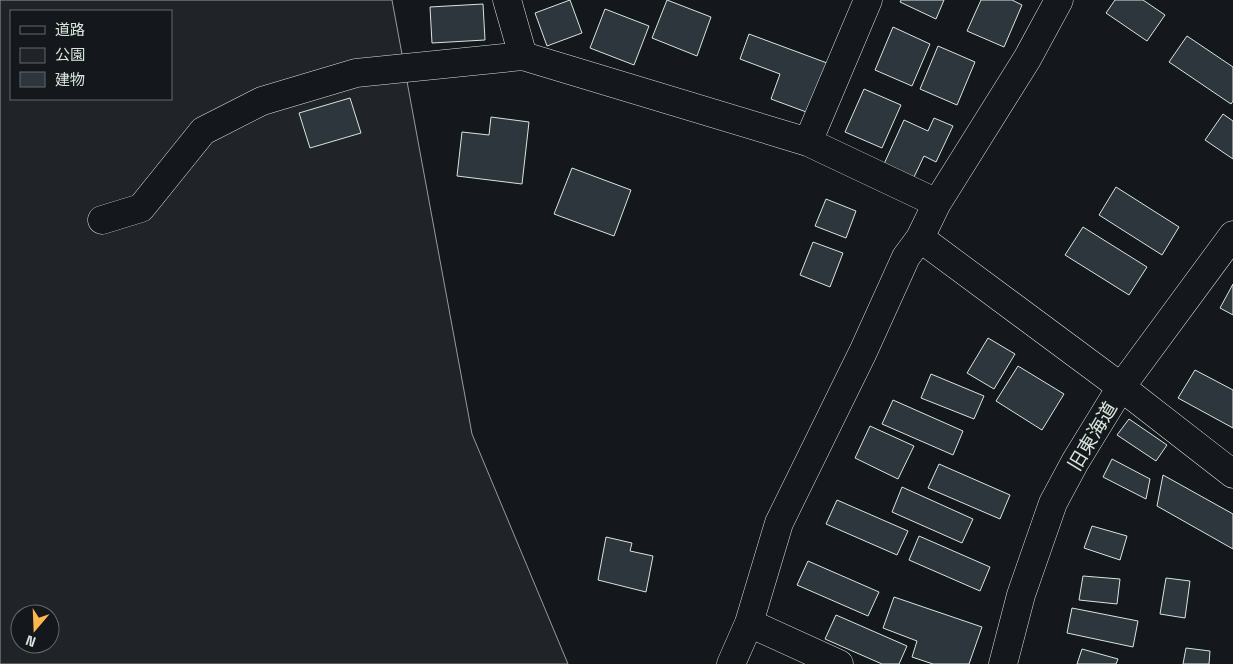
<svg xmlns="http://www.w3.org/2000/svg" width="1233" height="664" font-family="'Space Grotesk','Noto Sans JP',sans-serif">
	<rect width="100%" height="100%" fill="#14181c"/>
	<!-- green -->
	<path fill="#202428" stroke="#939e99" fill-rule="evenodd" d="M0,0H392L472,434L568,664H0ZM11,11H171V99H11ZM20,614H50V644H20Z"/>
	<!-- building -->
	<path fill="#2c363c" stroke="#d8e6dc" d="M570,0L582,33L547,46L535,13Z
		M667,0L711,17L697,56L652,38Z
		M901,0H944L936,19L900,2Z
		M981,0H1012L1022,5L1004,47L967,31Z
		M1115,0H1143L1165,15L1147,41L1106,13Z
		M483,4L485,40L432,43L430,7Z
		M605,9L649,26L634,65L590,48Z
		M893,27L930,44L912,86L875,70Z
		M749,34L827,63L809,113L771,99L780,74L740,59Z
		M1187,36L1233,67V101L1231,104L1169,62Z
		M938,46L975,62L957,105L920,89Z
		M864,89L901,105L882,148L845,132Z
		M350,98L361,133L310,148L299,113Z
		M1223,114L1233,121V159L1205,140Z
		M491,117L529,122L522,184L457,176L462,132L489,135Z
		M934,118L953,126L936,162L924,156L914,177L884,164L904,120L928,131Z
		M572,168L631,190L614,236L554,214Z
		M1116,187L1179,227L1162,255L1099,215Z
		M826,199L856,211L846,238L815,226Z
		M1083,227L1147,267L1129,295L1065,255Z
		M813,242L843,253L830,287L800,275Z
		M1233,284V315L1220,308Z
		M988,338L1015,354L994,389L967,373Z
		M1018,366L1064,394L1042,430L996,401Z
		M1195,370L1233,390V428L1178,398Z
		M931,374L984,396L974,419L921,398Z
		M893,400L963,431L953,455L882,424Z
		M1129,419L1167,445L1156,461L1117,435Z
		M870,426L914,446L898,479L855,458Z
		M1112,459L1150,479L1146,499L1103,477Z
		M939,464L1010,495L1000,519L928,488Z
		M1163,475L1233,514V549L1157,506Z
		M902,487L973,519L962,543L892,512Z
		M837,500L908,531L897,555L826,524Z
		M1092,526L1127,536L1120,560L1084,548Z
		M919,536L990,567L980,591L909,560Z
		M606,537L632,543L630,551L653,556L646,592L598,580Z
		M808,561L879,592L868,616L797,585Z
		M1083,576L1120,579L1117,604L1079,600Z
		M1166,578L1190,581L1185,618L1160,614Z
		M894,597L982,627L969,664H933L912,657L917,641L883,628Z
		M1072,608L1138,621L1133,647L1067,633Z
		M836,615L907,646L899,664H882L825,639Z
		M1186,648L1210,651L1209,664H1183Z
		M1082,649L1118,659L1116,664H1077Z"/>
	<g fill="none" stroke-linecap="round" stroke-linejoin="round">
		<!-- street casing -->
		<g stroke="#d8e6dc" stroke-width="29">
			<path id="street" d="M507,0L523,56L808,142L937,203
				M808,142L868,0
				M102,220L141,208L203,131L262,101L356,73L523,56
				M920,238L1121,387L1233,474
				M749,623L839,664
				M731,664L749,623L779,523L863,352L906,257L920,238L937,203L1027,59L1059,0
				M1003,664L1021,595L1053,503L1075,462L1121,387L1233,235"/>
		</g>
		<!-- street -->
		<use href="#street" stroke="#14181c" stroke-width="28"/>
	</g>
	<g text-anchor="middle" stroke-width="4" stroke-linejoin="round" paint-order="stroke">
		<!-- street labels -->
		<g font-size="19" fill="#d8e6dc" stroke="#14181c">
			<text transform="translate(1092 436) rotate(-59)" y="7">旧東海道</text>
		</g>
	</g>
	<!-- legend -->
	<rect x="10" y="10" width="162" height="90" fill="#14181c" stroke="#626a69"/>
	<rect x="20" y="26" width="25" height="8" fill="#14181c" stroke="#626a69"/>
	<text x="55" y="35" font-size="15" fill="#d8e6dc">道路</text>
	<rect x="20" y="48" width="25" height="15" fill="#202428" stroke="#626a69"/>
	<text x="55" y="60" font-size="15" fill="#d8e6dc">公園</text>
	<rect x="20" y="72" width="25" height="15" fill="#2c363c" stroke="#626a69"/>
	<text x="55" y="85" font-size="15" fill="#d8e6dc">建物</text>
	<!-- north arrow -->
	<g transform="translate(35 629) rotate(199)"><circle r="24" fill="#14181c" stroke="#626a69"/>
	<path d="M0-4L9 19L0 12L-9 19Z" fill="#ffb74d"/>
	<text y="-8" font-size="14" font-weight="bold" text-anchor="middle" fill="#d8e6dc">N</text>
	</g>
</svg>
